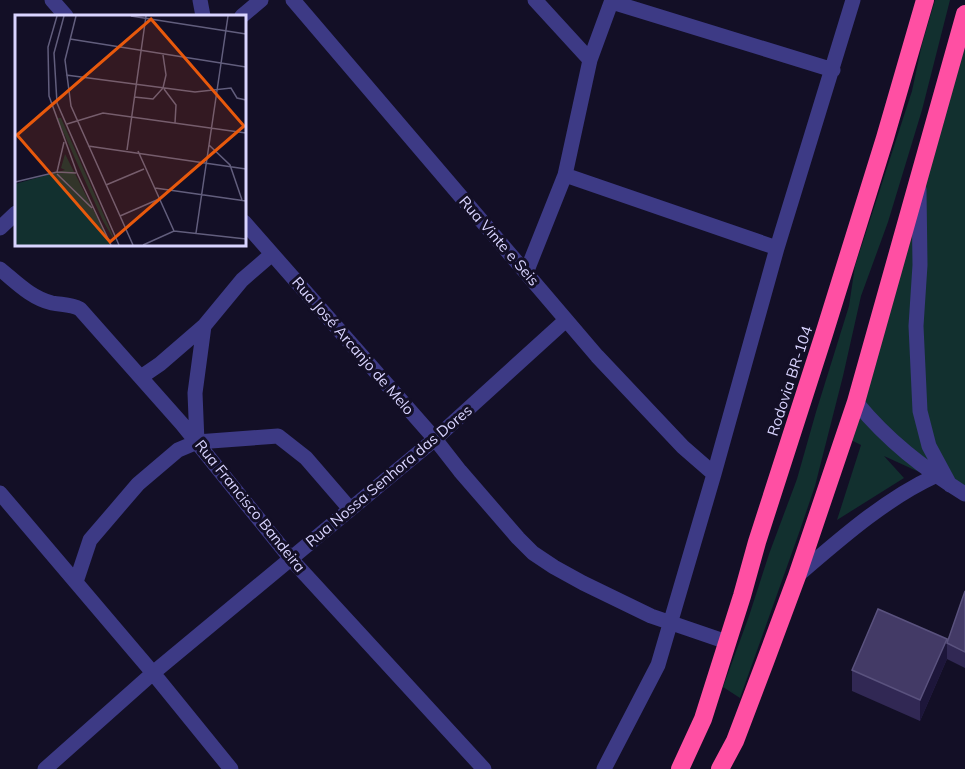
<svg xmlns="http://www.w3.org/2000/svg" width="965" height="769" font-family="Mulish,sans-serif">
	<rect width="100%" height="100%" fill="#130f26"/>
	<!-- green -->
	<path fill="#12302f" d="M935,0H950L922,110L888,222L861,296L843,376L815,486L799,533L740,698L723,687L749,616L769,554L797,479L816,412L849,306L855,266L912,91L922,44Z
		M965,15V493L884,456L904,478L837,520L861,445L843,436Z"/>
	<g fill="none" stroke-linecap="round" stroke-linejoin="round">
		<!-- street -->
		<path stroke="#3d3a85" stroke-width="15" d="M52,0L66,16
			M200,0L203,16
			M293,0L597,356L683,447L714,474
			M535,0L590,60
			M612,2L833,70
			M242,16L261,0
			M565,175L777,248
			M919,189L920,265L916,326L920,411L929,446L950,485
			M244,222L435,439L460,471L518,538L533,553L554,567L583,583L651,616L727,642
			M0,228L16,213
			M0,269C16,282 31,298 52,303C62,305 71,304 80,309L182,424L291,559L484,769
			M526,273L565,175L590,60L612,0
			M141,377L160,364L204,326
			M856,402C888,441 923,468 965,494
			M197,442L195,393L204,326L242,280L272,254
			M0,493L153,673L231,769
			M797,576C839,540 885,499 935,476
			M76,582L90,540L138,484L178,450L197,442L278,436L306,458L350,509
			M45,769L153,673L435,439L566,320
			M604,769L658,665L714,474L777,248L853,0"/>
		<!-- highway -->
		<path stroke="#ff4fa3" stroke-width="18" d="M680,769L703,719L742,596L757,542L824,334L885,138L925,0
			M720,769L735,741L765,662L797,576L856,402L965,14"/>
	</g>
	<!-- wall -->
	<path fill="#312854" d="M965,591V668L947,659L920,721L852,691V670L947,643Z"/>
	<!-- shaded-wall -->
	<path fill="#1d163a" d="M947,639V659L920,721V700Z"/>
	<!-- building -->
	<path fill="#433a66" stroke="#5a527e" stroke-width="1.5" d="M965,591V652L947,643Z
		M878,609L947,639L920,700L852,670Z"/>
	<g text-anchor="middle" stroke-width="6" stroke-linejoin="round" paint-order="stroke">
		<!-- street labels -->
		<g font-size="15" fill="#d9d4ff" stroke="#130f26">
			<text transform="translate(499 241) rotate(49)" y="5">Rua Vinte e Seis</text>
			<text transform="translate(353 346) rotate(49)" y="5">Rua José Arcanjo de Melo</text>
			<text transform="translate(790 381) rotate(-72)" y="5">Rodovia BR-104</text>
			<text transform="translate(389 476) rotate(-40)" y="5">Rua Nossa Senhora das Dores</text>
			<text transform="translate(250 506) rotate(51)" y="5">Rua Francisco Bandeira</text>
		</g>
	</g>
	<!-- overview -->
	<g transform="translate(15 15)">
		<rect width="231" height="231" fill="#130f26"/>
		<path d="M42,103H46L102,230L88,206ZM50,139L96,230H0V169L50,155L46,153Z" fill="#12302f"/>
		<path fill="none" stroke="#625e7d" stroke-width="1.5" d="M42,1L33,32L34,81L62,158L96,230M49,1L39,38L42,88L104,230M61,1L50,45L56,91L118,230M116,1L231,19M55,24L231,52M51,60L180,77L216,73L222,83L231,85M149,74L161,90L160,108M119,82L138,84L148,73L151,60L148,40M52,109L88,98L231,118M194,130L215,150L227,185M73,131L231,154M112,135L131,1M123,136L159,216M42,157L49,127M42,159L77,193M0,167L42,157L61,158M91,170L129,154M140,173L231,186M105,201L144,184M181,218L213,1M128,230L159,216L231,224"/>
		<path fill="#e8590c" fill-opacity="0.15" stroke="#e8590c" stroke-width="3" d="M136,4L229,111L95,227L2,120Z"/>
		<rect width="231" height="231" fill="none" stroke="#d9d4ff" stroke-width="3"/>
	</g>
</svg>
